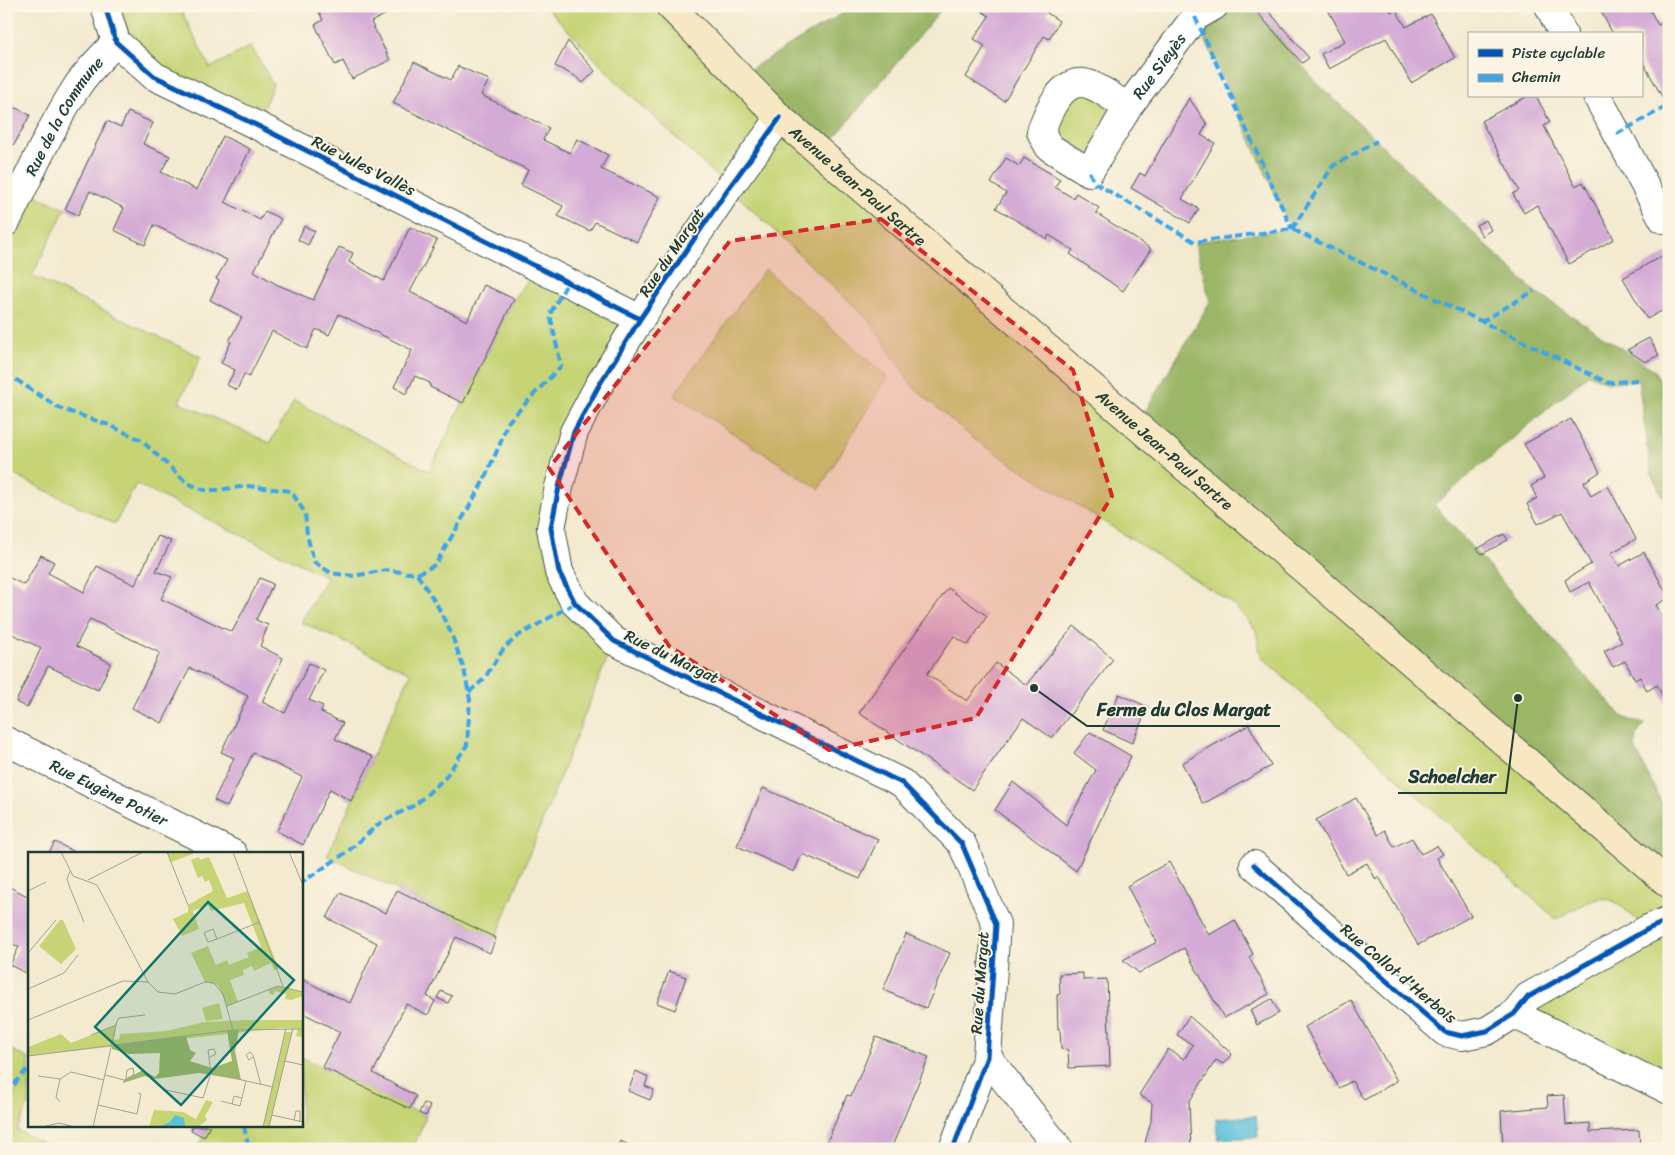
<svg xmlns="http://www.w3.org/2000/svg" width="1675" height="1155" font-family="Sriracha,sans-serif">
	<rect width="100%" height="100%" fill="#fcf5e5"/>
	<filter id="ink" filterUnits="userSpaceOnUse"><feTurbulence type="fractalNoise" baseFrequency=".02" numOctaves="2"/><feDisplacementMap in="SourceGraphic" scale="10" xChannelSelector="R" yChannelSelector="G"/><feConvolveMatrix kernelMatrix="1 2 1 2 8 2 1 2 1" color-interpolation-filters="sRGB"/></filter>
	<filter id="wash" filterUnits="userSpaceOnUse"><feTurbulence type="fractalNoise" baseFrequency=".0096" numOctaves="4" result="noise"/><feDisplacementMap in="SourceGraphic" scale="20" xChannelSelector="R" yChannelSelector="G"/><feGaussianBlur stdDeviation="1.12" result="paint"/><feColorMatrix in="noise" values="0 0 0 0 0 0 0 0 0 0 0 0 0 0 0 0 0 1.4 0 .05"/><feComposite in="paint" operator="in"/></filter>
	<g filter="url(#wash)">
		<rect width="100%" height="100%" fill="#f3ead0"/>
		<!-- green -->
		<path fill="#c6d476" stroke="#728855" d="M105,6H179L210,68L251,46L273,85L256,125L154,76Z
			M545,6H669L1669,884V1090L1514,1014L1647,929C1604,890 1607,891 1556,919L1261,657L1256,630L1232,603L975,440L913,387L870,321L620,85Z
			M1072,84L1128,107L1089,172L1049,147Z
			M23,189L65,209L32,276L201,357L179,402L270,443L294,401L429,471L514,299L538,267L640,319L574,432L559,572L614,641L496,938L327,856L411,673L301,622L327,577L136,484L115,524L6,471V222Z
			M765,269L887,377L819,489L674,395Z
			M6,1047L29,1059V1104L17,1130L55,1149H6Z
			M301,1057L426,1116L413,1149H197L210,1126H301Z"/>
		<!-- forest -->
		<path fill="#9cb667" stroke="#5e7a4e" d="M855,6H944L821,154L739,76Z
			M1179,6H1252L1316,82L1534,291L1654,370L1669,396V508L1652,476L1638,380L1608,383L1589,374L1434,505L1621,716L1630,720L1646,723L1641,728L1637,735L1635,748L1669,818V885L1137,425L1210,302L1195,242L1291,229L1195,17Z"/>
		<!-- water -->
		<path fill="#5bc1d9" stroke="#3d7f86" d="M1256,1116L1258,1137L1218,1139L1216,1119Z"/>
		<g id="blocks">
			<!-- building -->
			<path fill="#d4aad6" d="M316,6H382L386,14L371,22L390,60L352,79L343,61L335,65L315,25L323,20Z
				M974,6H1051L1047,13L1059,21L1049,39L1044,36L1004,101L966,77L985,46L974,39L989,16Z
				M1326,6H1388L1391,12L1396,10L1406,27L1431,14L1455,58L1411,83L1386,38L1329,69L1321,54L1345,41Z
				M1598,6H1648L1658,25L1669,20V97L1664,100L1641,59V34H1613Z
				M1265,7L1309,58L1302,63L1256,11Z
				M568,41L595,71L583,83L575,76L555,66Z
				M414,62L451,80L458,66L489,80L481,95L549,128L543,140L570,153L577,139L608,155L601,169L660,197L637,242L595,222L590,231L558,216L563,206L521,185L528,170L393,103Z
				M1528,96H1536L1550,122L1544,126L1575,186L1583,182L1614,239L1569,264L1537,205L1524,213L1513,194L1519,190L1481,121Z
				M1189,98L1207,124L1201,135L1215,143L1182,199L1199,209L1190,223L1131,188L1140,173L1145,176Z
				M6,103L30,115L14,145L6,141Z
				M128,112L153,123L143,144L170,156L161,172L197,190L223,136L250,149L225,202L260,220L265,211L281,219L254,271L276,284L313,300L339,247L353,253L349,262L384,281L410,227L437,240L410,292L467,321L484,285L514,299L463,403L430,387V383L415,376L406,394L394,387L412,350L339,314L329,335L316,329L307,349L272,331L249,377L244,374L237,390L227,385L235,370L221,363L231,342L229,341L242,317L210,300L219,281L216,279L227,260L154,225L145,245L114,230L124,208L90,191L78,215L65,209L107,121L121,127Z
				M1006,158L1019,166L1024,158L1060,179L1055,187L1073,198L1076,193L1099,208L1096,213L1151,249L1123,291L1070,254L1073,250L1049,235L1047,239L996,208L1006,193L991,183Z
				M1486,220L1491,230L1482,236L1476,225Z
				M304,226L315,231L308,245L298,240Z
				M1669,252V307L1647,319L1623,278Z
				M1649,338L1659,355L1645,362L1627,350Z
				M1571,419L1600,472L1584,482L1591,496L1608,486L1636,539L1611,553L1619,566L1644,552L1669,598L1656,605L1669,629V704L1667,705L1657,685L1647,691L1640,677L1635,680L1625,661L1613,667L1604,651L1622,642L1589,582L1570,592L1565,580L1591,564L1562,512L1538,524L1527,504L1537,498L1531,486L1544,478L1524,444Z
				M1504,534L1508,540L1482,554L1477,549Z
				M158,536L171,541L156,571L172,577L161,599L232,632L260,578L273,584L256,620L268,625L260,646L283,658L262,702L285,713L309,663L324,670L309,700L323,706L321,712L343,723L335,739L373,757L351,801L330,789L303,845L277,831L302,777L253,753L227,807L214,800L234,758L221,752L248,696L224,684L190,668L162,723L132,708L160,653L90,619L76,646L111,663L98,690L48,666L27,708L16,702L41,648L6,631V576L24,585L41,555L54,562L48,573L84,592L97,566L135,585Z
				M948,588L987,616L968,645L954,636L927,674L967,701L996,663L1026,685L1074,626L1113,659L1052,738L1023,718L972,790L859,713Z
				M1119,694L1148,707L1132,743L1103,730Z
				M1249,725L1271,766L1203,804L1182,763Z
				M1090,732L1131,756L1076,871L995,810L1013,782L1066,825L1096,770L1074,753Z
				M763,788L878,839L860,879L802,854L794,872L737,846Z
				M1356,798L1378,835L1385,830L1394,847L1412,838L1421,854L1437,846L1443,854L1437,858L1471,916L1418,945L1379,877L1376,880L1367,863L1346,874L1316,820Z
				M55,842L79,854H48Z
				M1169,862L1209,935L1235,920L1253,954L1249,957L1269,994L1224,1018L1184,948L1139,973L1123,960L1157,942L1127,886Z
				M6,885L27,896L29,893V975L10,965L19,947L6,941Z
				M397,890L496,938L490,953L456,937L427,996L435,1001L428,1015L406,1004L373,1073L416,1096L410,1109L322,1067L340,1032L301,1012V979L350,1003L377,943L327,918L340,893L386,913Z
				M906,934L950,953L926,1008L883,990Z
				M669,971L686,977L675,1010L657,1003Z
				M1083,973V980L1107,979L1110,1066L1069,1068L1068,1050L1061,1049L1060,1029H1058L1057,995L1060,994L1059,974Z
				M441,991L452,996L448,1003L437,998Z
				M1272,999L1279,1013L1257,1025L1250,1010Z
				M1351,1000L1397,1081L1364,1100L1352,1081L1339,1088L1305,1027Z
				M1189,1016L1232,1054L1223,1064L1216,1060L1189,1102L1191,1149H1152L1144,1146L1151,1121L1152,1103L1139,1095L1168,1049L1184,1059L1193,1045L1177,1035Z
				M876,1037L929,1057L891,1149H838L828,1145L827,1142L847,1095L851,1096Z
				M636,1071L648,1077L645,1086L654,1090L650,1100L628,1091Z
				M1564,1095L1566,1125L1590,1123V1132L1639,1130L1640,1149H1503L1501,1111L1548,1107L1547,1096Z
				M424,1103L430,1106L426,1116L419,1113Z
				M193,1126H210L204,1137L191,1130Z
				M620,1141L638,1149H617Z"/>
		</g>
	</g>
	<g filter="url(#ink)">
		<use href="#blocks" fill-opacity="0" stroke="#3f574b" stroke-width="1"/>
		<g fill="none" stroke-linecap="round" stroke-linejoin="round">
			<!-- street casing -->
			<g stroke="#3f574b" stroke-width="30">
				<g id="street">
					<path d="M105,6L116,42L154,76L256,125L640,319"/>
					<path d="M1549,6L1563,34"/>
					<path d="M1597,96L1663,219"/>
					<path id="s1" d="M1128,107C1119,102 1097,86 1088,84C1062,76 1047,113 1041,132L1049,147L1089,172L1128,107L1195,17L1214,6"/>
					<path d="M780,118L728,189L640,319L598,387L574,432L559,487L551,528L559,572L575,603L614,641L902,783L962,844L996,924L987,1057L953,1149"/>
					<path id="s2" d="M6,222C29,177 50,128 78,85C89,69 103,56 116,42"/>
					<path id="s3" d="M6,741L233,854"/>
					<path d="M1254,865L1445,1032L1462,1036L1487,1031L1514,1014L1528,997L1648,929L1669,920"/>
					<path d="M1514,1014L1669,1090"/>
					<path d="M987,1057L1059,1149"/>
				</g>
			</g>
			<!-- secondary casing -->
			<g stroke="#3f574b" stroke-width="30">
				<g id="secondary">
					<path id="s4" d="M670,6L780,118L1669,884"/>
				</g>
			</g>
			<!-- street -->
			<use href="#street" stroke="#fff" stroke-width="28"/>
			<!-- secondary -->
			<use href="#secondary" stroke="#f7e8c3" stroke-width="28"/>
			<!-- quiet -->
			<path stroke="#3da4eb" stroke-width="4" stroke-dasharray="8 4" stroke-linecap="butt" d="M1195,17L1292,229
				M1617,134L1669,105
				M1089,172L1095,183L1195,242L1292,229L1608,383L1638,380
				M1292,229L1333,166L1377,141
				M1481,322L1534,291
				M6,373L59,408L109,425L141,440L187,483L204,490H218L248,486L291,491L305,513L307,535L314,562L331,573L354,576L386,570L417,574L437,605L451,633L464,669L470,700L467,745L445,778L415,805L380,823L347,852L301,883
				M417,574L435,565L465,514L483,482L500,444L507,423L561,366L550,314L568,282
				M469,692L484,679L504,648L518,636L575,603
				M6,1094L29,1067
				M244,1126L249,1149"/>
			<!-- cycleway casing -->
			<g stroke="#fcf5e5" stroke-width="8">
				<path id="cycleway" d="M105,6L116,42L154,76L256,125L640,319
					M780,118L728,189L640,319L598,387L574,432L559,487L551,528L559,572L575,603L614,641L902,783L962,844L996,924L987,1057L953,1149
					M1254,865L1445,1032L1462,1036L1487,1031L1514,1014L1528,997L1648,929L1669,920"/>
			</g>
			<!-- cycleway -->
			<use href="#cycleway" stroke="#0057b8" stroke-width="5"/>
		</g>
	</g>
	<!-- marked area -->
	<path fill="#d62828" fill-opacity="0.2" stroke="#d62828" stroke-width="4" stroke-dasharray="10 6" stroke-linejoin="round" d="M881,219L1073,370L1112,496L976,718L829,750L669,646L549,468L730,241Z"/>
	<g text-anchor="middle" stroke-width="4" stroke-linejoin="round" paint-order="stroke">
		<!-- street labels -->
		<g font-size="16" fill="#1f3d34" stroke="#fcf5e5">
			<text dy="6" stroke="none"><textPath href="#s1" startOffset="312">Rue Sieyès</textPath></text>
			<text dy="6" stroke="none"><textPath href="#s2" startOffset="121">Rue de la Commune</textPath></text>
			<text transform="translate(364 165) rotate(27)" y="6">Rue Jules Vallès</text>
			<text dy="6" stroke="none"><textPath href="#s4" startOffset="260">Avenue Jean-Paul Sartre</textPath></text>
			<text transform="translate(671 252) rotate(-56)" y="6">Rue du Margat</text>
			<text dy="6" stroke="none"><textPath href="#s4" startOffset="665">Avenue Jean-Paul Sartre</textPath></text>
			<text transform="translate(672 656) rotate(26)" y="6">Rue du Margat</text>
			<text dy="6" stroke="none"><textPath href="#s3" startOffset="115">Rue Eugène Potier</textPath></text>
			<text transform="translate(1399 973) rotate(40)" y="6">Rue Collot d'Herbois</text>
			<text transform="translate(979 983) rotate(-86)" y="6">Rue du Margat</text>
		</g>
	</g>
	<!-- overview -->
	<g transform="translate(28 852)">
		<rect width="275" height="275" fill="#f3ead0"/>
		<path d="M139,0H164L165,2L143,10ZM171,5L172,8L181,5L199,46L220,39L251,117L246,118L243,111L226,119L224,114L215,118L216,123L202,128L210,150L199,154L190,133L177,130L163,101L180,94L188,113L199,108L201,113L221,105L219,101L233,95L216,51L183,59L180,53L165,59L171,77L154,84L145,67L160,60V53L185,39L181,28L177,30L174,24L170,26L163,8ZM32,68H35L48,97L33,112L11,94ZM250,134L275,140V144L263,148L257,147L258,142L247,139L246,143L242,142L240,138ZM191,151L195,167L178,169L174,156ZM218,168H275V185L268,184L270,177L254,176L0,204V195L33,182L43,191L88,173L86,188L91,187L92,182L138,179L176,170ZM257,180H264L241,275H235ZM178,248L185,250L177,264L179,268L170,275H121L126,258L155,260L168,267Z" fill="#c6d476"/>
		<path d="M211,178L207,199L213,228L171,221L127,227L117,224L95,231L96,228L115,218L127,225L131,221L132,201L101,202L84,197V193L158,184L162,198L168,201L162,209L184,216L204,209L199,179Z" fill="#9cb667"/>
		<path d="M147,263L156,266L157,275H131L142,270Z" fill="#5bc1d9"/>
		<path fill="none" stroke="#9ea592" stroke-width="1" d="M33,0L45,24L69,33L120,130L130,140L147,142L177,130L186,131L195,142L205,178M139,0L160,53M205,0L255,134M261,0L275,33M42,19L39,27L42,36L56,70M60,28L115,0M0,39L18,30M189,87L185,77L176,81L180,90L189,87L232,70M0,101L28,68M0,137L36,121L50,103M199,154L250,134L275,140M0,168L95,129L120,130M63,183L88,173M0,204L205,178L275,177M182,205L188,202L186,197L180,198L183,221M225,205L221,208L218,203L222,200L225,203L233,233M257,209L275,213M77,223L96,228L102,225L106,222L105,216L99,218L98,227M10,224L32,227L43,220L76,228M138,238L175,246L183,221L245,235M193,249L212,254L218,229M32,250L28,245L32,227M204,252L206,244L214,246M70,253L109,262L113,242L110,241M244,263L275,270M266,268L268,259H272V270M14,275L31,271L47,275M65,275L89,169L91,166L117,163M235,275L258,176M241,275L265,176"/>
		<path fill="#0f766e" fill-opacity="0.15" stroke="#0f766e" stroke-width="2.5" d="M180,50L266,128L153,253L67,175Z"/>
		<rect width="275" height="275" fill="none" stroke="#1f3d34" stroke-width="2.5"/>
	</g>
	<!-- callouts -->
	<path fill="none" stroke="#1f3d34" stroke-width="2" d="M1034 688L1087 726H1280M1518 698L1506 793H1398"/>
	<g fill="#1f3d34" stroke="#fcf5e5" stroke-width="2">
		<circle cx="1034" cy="688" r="5"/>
		<circle cx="1518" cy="698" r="5"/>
	</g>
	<g font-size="18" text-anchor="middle" font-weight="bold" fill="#1f3d34" stroke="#fcf5e5" stroke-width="4" stroke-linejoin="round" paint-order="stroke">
		<text x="1184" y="716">Ferme du Clos Margat</text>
		<text x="1452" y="783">Schoelcher</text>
	</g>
	<!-- margin -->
	<rect width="1675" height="1155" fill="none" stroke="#fcf5e5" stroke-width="25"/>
	<!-- legend -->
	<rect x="1468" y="32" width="175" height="65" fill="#fcf5e5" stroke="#a4ab9e"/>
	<rect x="1478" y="49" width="25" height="8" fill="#0057b8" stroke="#a4ab9e"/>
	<text x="1512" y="58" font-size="15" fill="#1f3d34">Piste cyclable</text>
	<rect x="1478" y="74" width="25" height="8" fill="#3da4eb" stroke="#a4ab9e"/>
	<text x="1512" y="82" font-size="15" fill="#1f3d34">Chemin</text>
</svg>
